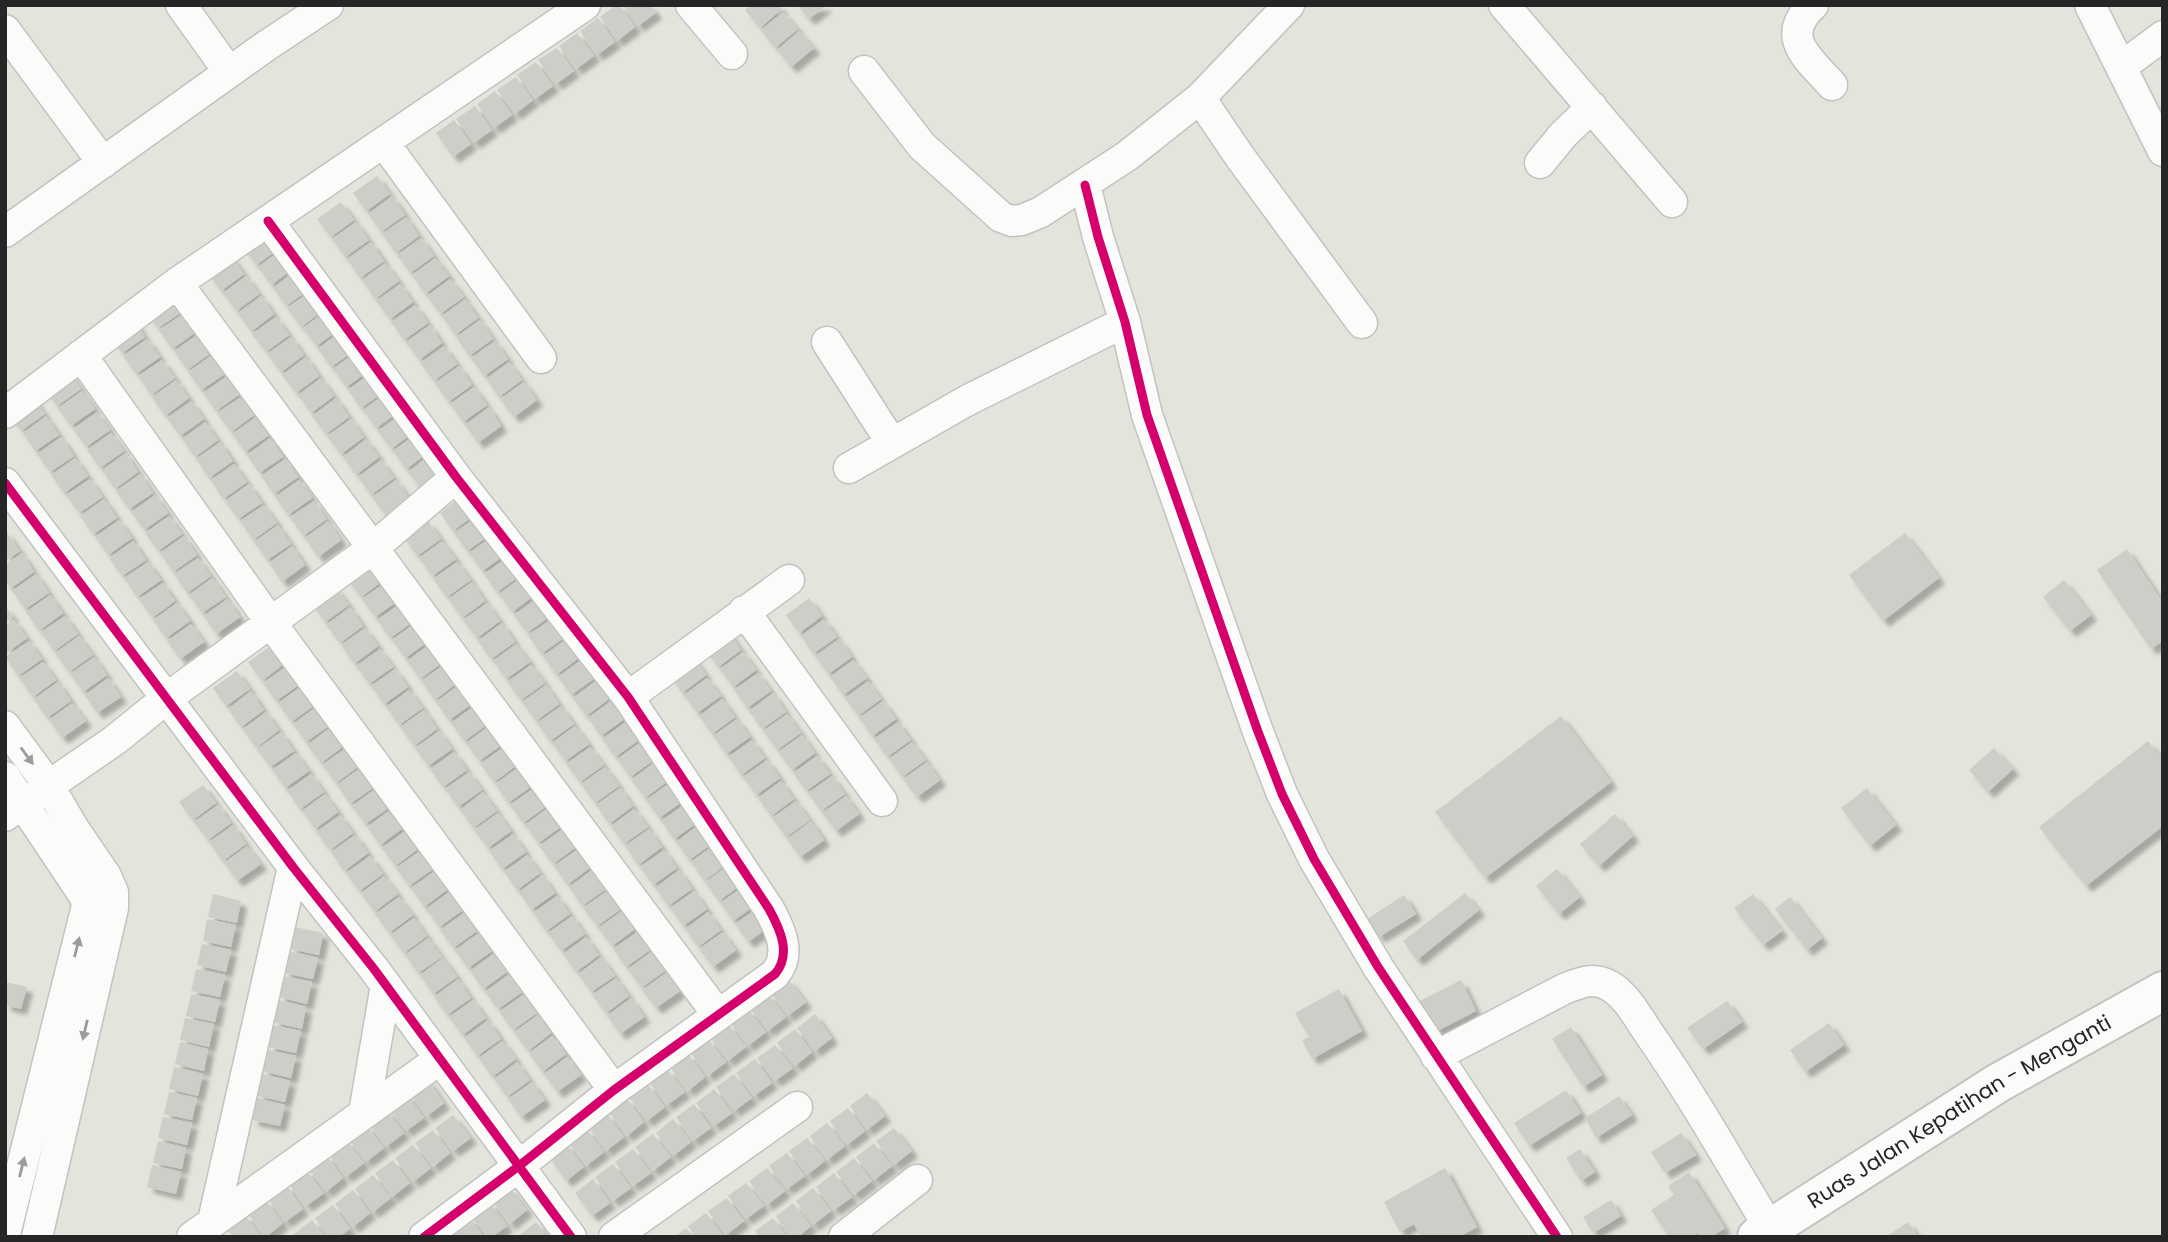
<svg xmlns="http://www.w3.org/2000/svg" width="2168" height="1242" font-family="Poppins,sans-serif">
	<defs>
		<filter id="shadow"><feDropShadow dx="6" dy="6" stdDeviation="2" flood-color="#0004"/></filter>
	</defs>
	<rect width="100%" height="100%" fill="#e3e5dc"/>
	<!-- building -->
	<path fill="#cccec7" filter="url(#shadow)" d="M616,5H619L635,27L617,41L600,17Z
		M623,5H650L656,13L638,26Z
		M751,5H779L782,9L760,28L745,10Z
		M797,5H827L809,19Z
		M783,12L798,29L775,48L761,30Z
		M598,18L615,42L597,55L580,31Z
		M799,31L814,48L791,67L777,50Z
		M577,33L594,56L576,69L559,46Z
		M557,48L574,71L556,84L538,60Z
		M536,62L553,86L535,99L517,75Z
		M516,77L533,100L515,114L497,90Z
		M495,91L512,115L494,128L477,104Z
		M475,106L492,130L474,143L456,119Z
		M454,120L471,144L453,157L436,133Z
		M377,176L390,194L366,211L353,193Z
		M392,196L405,215L381,232L368,214Z
		M341,202L354,220L331,237L317,219Z
		M406,217L419,236L396,253L382,234Z
		M356,222L369,240L345,257L332,239Z
		M266,230L280,248L256,265L243,247Z
		M421,238L434,256L410,273L397,255Z
		M371,242L384,261L360,278L347,259Z
		M281,250L294,268L271,285L258,267Z
		M231,256L244,274L221,291L208,273Z
		M435,258L449,276L425,294L412,275Z
		M385,263L399,281L375,299L362,280Z
		M296,270L310,289L286,306L273,288Z
		M246,276L259,294L236,311L223,293Z
		M450,279L464,297L440,314L427,296Z
		M400,284L413,302L390,319L376,301Z
		M311,291L325,309L301,327L287,308Z
		M169,293L182,312L158,328L145,310Z
		M261,296L274,314L251,332L238,313Z
		M465,299L478,318L455,335L442,316Z
		M415,305L428,323L404,340L391,322Z
		M326,311L340,329L316,346L303,328Z
		M183,314L196,332L172,349L159,330Z
		M276,317L289,335L266,352L252,334Z
		M133,318L145,337L122,353L109,335Z
		M480,320L493,339L469,356L456,337Z
		M430,325L442,343L419,360L406,342Z
		M341,331L355,350L331,367L318,349Z
		M197,335L211,353L187,370L174,351Z
		M291,337L304,355L281,372L267,354Z
		M147,339L160,357L136,374L123,356Z
		M495,341L508,359L484,376L471,358Z
		M444,346L457,364L434,381L420,363Z
		M356,352L370,370L346,387L333,369Z
		M212,355L225,374L201,390L188,372Z
		M306,357L319,376L296,393L282,375Z
		M162,360L175,378L151,395L138,376Z
		M509,362L522,380L499,397L486,379Z
		M459,366L472,385L448,402L435,383Z
		M68,371L81,389L57,406L44,388Z
		M371,373L385,391L361,408L348,390Z
		M227,376L240,394L216,411L203,393Z
		M321,378L334,396L311,413L298,395Z
		M176,380L189,398L165,416L152,397Z
		M524,382L537,400L514,417L500,399Z
		M474,387L487,405L463,422L450,404Z
		M82,391L95,409L71,426L58,408Z
		M386,393L400,411L376,428L363,410Z
		M32,396L45,414L21,431L8,412Z
		M241,397L254,415L231,432L217,413Z
		M336,398L349,417L326,434L312,416Z
		M191,401L204,419L180,436L167,418Z
		M489,407L501,426L478,443L465,425Z
		M97,412L110,430L86,447L73,429Z
		M401,414L414,432L391,449L378,431Z
		M46,416L59,435L35,451L23,433Z
		M256,417L269,435L245,452L232,434Z
		M351,419L364,437L341,454L327,436Z
		M205,422L218,440L195,457L182,439Z
		M111,433L124,451L100,468L87,450Z
		M416,434L429,452L406,469L393,451Z
		M61,437L74,456L50,472L37,454Z
		M270,438L283,457L259,473L247,455Z
		M366,439L379,457L356,475L343,457Z
		M220,442L233,461L209,478L196,459Z
		M126,453L138,472L115,489L102,470Z
		M431,454L445,472L421,489L408,472Z
		M75,458L88,476L64,493L51,475Z
		M285,459L298,477L274,494L261,476Z
		M381,460L394,478L371,495L358,477Z
		M234,464L247,482L223,499L211,480Z
		M140,474L153,493L129,509L116,491Z
		M90,479L103,497L79,513L66,495Z
		M299,480L312,498L288,515L275,497Z
		M396,480L409,498L386,516L372,497Z
		M249,484L262,503L238,519L225,501Z
		M155,495L168,513L144,530L131,512Z
		M463,495L476,514L453,531L440,513Z
		M104,499L117,518L93,534L80,516Z
		M314,501L327,519L303,536L290,517Z
		M264,505L277,523L253,540L240,521Z
		M169,516L182,534L158,551L145,533Z
		M478,516L491,534L467,551L454,533Z
		M119,520L132,538L108,555L95,537Z
		M328,521L341,540L318,557L305,538Z
		M428,521L441,539L417,556L404,538Z
		M278,525L291,544L267,560L254,542Z
		M5,530L20,551L5,561Z
		M1905,533L1939,578L1883,621L1849,575Z
		M184,536L197,555L173,572L160,553Z
		M493,536L506,554L482,571L469,553Z
		M133,541L146,560L122,576L109,558Z
		M442,541L456,559L432,576L419,558Z
		M292,546L305,565L282,582L269,563Z
		M2127,549L2163,603V641L2151,649L2097,570Z
		M22,553L34,572L11,588L5,581V565Z
		M508,557L521,575L497,592L484,574Z
		M198,558L211,576L187,593L174,574Z
		M148,562L161,580L137,597L124,578Z
		M371,562L384,580L361,597L347,579Z
		M457,562L471,580L447,597L433,579Z
		M36,574L49,593L25,609L12,591Z
		M522,577L535,595L512,612L499,594Z
		M212,578L226,597L202,613L189,595Z
		M2064,580L2091,615L2070,631L2043,597Z
		M386,582L399,600L375,617L362,599Z
		M472,582L485,601L462,618L448,599Z
		M163,583L175,601L152,618L139,599Z
		M335,587L349,605L325,622L312,604Z
		M50,595L63,613L39,631L26,612Z
		M537,598L550,616L527,633L514,615Z
		M809,598L822,616L799,633L786,615Z
		M227,599L240,617L216,634L204,616Z
		M177,603L190,621L166,638L153,620Z
		M401,603L414,621L390,638L377,620Z
		M487,603L500,621L477,638L463,620Z
		M5,606L13,617L5,623Z
		M350,607L363,626L340,643L326,625Z
		M65,616L78,634L54,651L41,632Z
		M552,619L565,637L541,654L528,635Z
		M824,619L837,637L813,654L801,636Z
		M14,620L27,638L5,654V626Z
		M415,623L429,641L405,658L392,640Z
		M502,623L515,642L491,659L478,641Z
		M191,624L204,642L180,659L167,641Z
		M365,628L378,646L354,664L341,645Z
		M729,632L741,650L718,667L705,649Z
		M79,636L93,655L69,672L55,653Z
		M567,639L580,657L556,675L543,656Z
		M839,639L852,657L828,674L815,656Z
		M29,641L42,659L18,676L5,657Z
		M430,644L443,662L420,679L407,661Z
		M516,644L530,662L506,679L493,661Z
		M272,645L285,663L262,681L248,662Z
		M380,649L393,667L369,684L356,666Z
		M743,652L756,670L733,687L720,669Z
		M94,657L107,675L83,692L70,674Z
		M693,657L706,675L682,693L669,674Z
		M581,660L595,678L571,695L558,677Z
		M853,660L867,678L843,695L830,677Z
		M43,662L56,680L33,697L19,678Z
		M445,664L458,682L435,700L421,681Z
		M531,665L545,683L521,700L507,682Z
		M287,666L300,684L276,701L263,683Z
		M395,669L408,687L384,704L371,686Z
		M237,671L250,689L226,706L213,688Z
		M758,673L771,691L747,708L734,690Z
		M108,678L121,697L97,713L85,695Z
		M707,678L721,696L697,713L684,695Z
		M597,680L609,699L586,716L573,698Z
		M868,681L881,699L858,716L845,698Z
		M58,682L71,701L47,718L34,699Z
		M460,684L473,703L449,720L436,702Z
		M546,685L559,704L536,721L522,702Z
		M302,686L315,705L291,722L278,703Z
		M409,690L423,708L399,725L386,707Z
		M251,691L264,710L241,727L228,709Z
		M773,693L786,712L762,729L749,711Z
		M722,699L735,717L712,734L699,716Z
		M611,701L624,719L601,736L588,718Z
		M883,701L896,719L872,736L859,718Z
		M72,703L86,721L62,738L49,720Z
		M474,706L488,724L464,741L451,723Z
		M561,706L574,724L550,741L537,723Z
		M316,707L330,725L306,742L293,724Z
		M424,710L437,729L414,746L400,727Z
		M266,712L279,730L256,748L243,729Z
		M787,714L801,733L777,750L763,731Z
		M1561,716L1611,782L1485,878L1435,812Z
		M737,719L750,737L726,754L713,736Z
		M626,722L639,740L615,757L602,739Z
		M898,722L911,740L887,757L874,739Z
		M489,726L503,744L479,761L466,743Z
		M575,726L589,744L565,761L552,743Z
		M331,727L344,746L321,763L307,745Z
		M439,731L452,749L428,766L415,748Z
		M281,732L294,751L270,767L257,749Z
		M802,735L815,753L792,770L778,752Z
		M752,740L765,758L741,775L728,757Z
		M2148,741L2163,760V826L2086,886L2039,827Z
		M641,742L654,760L630,777L617,759Z
		M912,742L926,760L902,777L889,759Z
		M504,747L517,765L494,782L480,764Z
		M590,747L604,765L580,782L566,764Z
		M346,748L359,766L336,783L322,765Z
		M1994,748L2013,769L1988,792L1969,770Z
		M454,752L467,770L443,787L430,769Z
		M296,753L309,771L285,788L272,770Z
		M817,756L830,774L806,791L793,773Z
		M767,760L780,778L756,795L743,777Z
		M655,762L668,781L645,798L631,780Z
		M927,762L940,780L917,797L903,779Z
		M519,767L532,786L508,803L495,784Z
		M605,767L619,786L595,803L581,784Z
		M360,768L374,787L350,804L337,785Z
		M469,772L482,790L458,807L445,789Z
		M311,774L324,792L300,809L287,791Z
		M832,776L845,794L821,811L808,793Z
		M781,781L794,799L771,816L758,798Z
		M670,783L683,801L659,818L646,800Z
		M203,785L216,803L193,820L179,802Z
		M534,788L547,806L523,823L510,805Z
		M620,788L633,806L609,824L596,805Z
		M1867,788L1896,825L1870,846L1841,808Z
		M375,789L389,808L365,824L352,806Z
		M483,792L497,811L473,828L460,810Z
		M325,794L338,812L315,829L302,811Z
		M846,796L859,814L836,831L822,813Z
		M796,801L810,820L786,837L772,818Z
		M685,804L698,822L674,839L661,821Z
		M218,805L231,823L208,840L194,822Z
		M548,808L562,826L538,843L525,825Z
		M634,809L648,827L624,844L611,826Z
		M390,810L403,828L380,845L367,827Z
		M498,813L511,831L488,848L474,830Z
		M1615,814L1633,836L1599,866L1580,844Z
		M340,815L353,833L330,850L316,832Z
		M811,821L824,840L800,857L787,839Z
		M700,824L713,843L689,860L676,842Z
		M233,825L246,844L223,861L209,842Z
		M563,829L576,847L553,864L539,846Z
		M649,829L662,847L638,865L625,846Z
		M405,831L418,849L395,866L382,848Z
		M513,834L526,852L502,869L489,851Z
		M355,835L368,853L344,871L331,852Z
		M714,845L727,864L704,881L691,862Z
		M247,846L261,864L237,881L224,863Z
		M578,849L591,867L567,885L554,866Z
		M664,850L677,868L653,885L640,867Z
		M420,851L433,869L409,886L396,868Z
		M527,855L540,873L517,890L504,872Z
		M370,856L383,874L359,891L346,873Z
		M729,865L742,884L719,901L705,882Z
		M1557,869L1580,897L1559,914L1536,886Z
		M592,870L606,889L582,906L569,887Z
		M679,870L692,889L668,906L655,888Z
		M435,871L448,889L424,907L411,888Z
		M542,875L555,893L531,910L519,892Z
		M384,876L398,894L374,912L361,893Z
		M744,886L757,904L733,921L720,903Z
		M607,891L621,909L597,926L583,908Z
		M694,891L707,909L683,926L670,908Z
		M449,892L463,910L439,927L426,909Z
		M1465,893L1479,910L1417,960L1403,941Z
		M213,894L241,901L237,923L208,917Z
		M1753,894L1782,931L1763,945L1734,908Z
		M1404,895L1416,914L1379,937L1367,919Z
		M557,896L570,914L546,931L533,913Z
		M399,897L413,915L389,933L375,914Z
		M1790,897L1822,938L1807,950L1775,909Z
		M759,907L772,925L748,942L735,924Z
		M622,911L635,929L612,946L598,928Z
		M708,912L721,930L698,947L685,929Z
		M464,913L477,931L453,948L440,930Z
		M572,916L585,934L561,951L548,933Z
		M414,918L427,936L404,953L390,935Z
		M207,919L236,925L231,947L203,941Z
		M295,927L323,933L319,955L290,949Z
		M637,932L650,950L626,967L613,949Z
		M723,932L736,950L713,967L699,949Z
		M479,933L492,951L468,968L455,950Z
		M586,937L599,955L576,972L563,954Z
		M428,938L442,957L418,973L405,955Z
		M202,944L231,950L226,972L197,965Z
		M289,951L318,958L313,979L284,973Z
		M651,952L665,971L641,988L628,969Z
		M493,954L507,972L483,989L470,971Z
		M601,957L615,976L591,992L578,974Z
		M443,958L457,977L433,994L420,975Z
		M196,969L225,975L220,997L191,991Z
		M666,973L680,991L656,1008L642,990Z
		M508,975L522,992L498,1009L485,992Z
		M283,976L312,982L307,1004L279,997Z
		M616,978L629,996L606,1013L592,995Z
		M458,979L471,998L447,1015L434,997Z
		M788,979L806,1002L788,1016L771,993Z
		M1461,980L1476,1011L1435,1032L1420,1001Z
		M5,982L27,987L21,1009L5,1005Z
		M1339,989L1362,1031L1312,1059L1302,1040L1309,1037L1295,1013Z
		M191,994L220,1000L215,1022L186,1016Z
		M768,994L786,1017L768,1031L750,1008Z
		M523,995L537,1013L513,1030L499,1012Z
		M631,998L644,1017L620,1034L607,1016Z
		M278,1000L306,1007L302,1029L273,1022Z
		M473,1000L486,1018L462,1035L449,1017Z
		M1727,1001L1742,1022L1703,1049L1687,1028Z
		M748,1009L766,1032L748,1046L730,1022Z
		M815,1014L832,1038L815,1051L797,1028Z
		M538,1015L551,1033L528,1051L514,1032Z
		M185,1018L214,1024L209,1047L180,1040Z
		M488,1020L501,1039L477,1056L464,1038Z
		M1829,1023L1844,1045L1805,1072L1790,1050Z
		M728,1024L746,1047L728,1061L710,1037Z
		M272,1025L301,1031L296,1053L268,1047Z
		M1571,1027L1602,1075L1583,1087L1552,1039Z
		M795,1029L812,1052L795,1066L777,1043Z
		M552,1036L566,1054L542,1072L529,1053Z
		M708,1039L726,1062L708,1076L690,1052Z
		M502,1041L516,1059L492,1077L479,1058Z
		M180,1042L208,1049L204,1071L175,1064Z
		M775,1045L793,1068L775,1081L757,1058Z
		M267,1050L296,1056L291,1078L262,1071Z
		M688,1054L705,1077L688,1091L670,1067Z
		M567,1057L581,1075L557,1092L544,1074Z
		M755,1059L772,1083L754,1096L736,1073Z
		M517,1062L530,1080L507,1097L494,1079Z
		M174,1067L203,1074L198,1096L169,1089Z
		M667,1069L685,1092L667,1105L649,1082Z
		M262,1074L290,1081L285,1102L257,1096Z
		M734,1074L752,1098L734,1111L716,1087Z
		M427,1079L444,1103L427,1116L409,1093Z
		M532,1082L545,1100L521,1117L508,1099Z
		M647,1084L665,1107L647,1121L629,1097Z
		M714,1089L732,1113L714,1126L696,1103Z
		M1566,1090L1581,1113L1529,1146L1514,1123Z
		M169,1092L197,1098L192,1120L164,1114Z
		M867,1093L885,1116L867,1130L850,1106Z
		M406,1094L424,1118L406,1131L388,1108Z
		M1619,1096L1632,1115L1596,1138L1585,1118Z
		M257,1098L285,1105L280,1126L252,1120Z
		M627,1099L644,1122L627,1136L609,1112Z
		M694,1104L711,1128L693,1141L676,1117Z
		M848,1108L865,1131L847,1145L830,1121Z
		M386,1110L404,1133L386,1147L369,1123Z
		M607,1114L624,1137L606,1151L589,1127Z
		M453,1115L471,1138L453,1151L435,1128Z
		M163,1117L192,1123L187,1145L158,1138Z
		M673,1119L691,1142L673,1156L656,1133Z
		M827,1123L845,1146L827,1160L810,1136Z
		M366,1125L384,1148L366,1162L348,1138Z
		M894,1128L912,1151L894,1165L876,1141Z
		M586,1129L604,1152L586,1166L568,1142Z
		M433,1130L450,1153L433,1167L415,1143Z
		M1681,1133L1696,1155L1665,1173L1651,1152Z
		M653,1134L671,1157L653,1171L635,1147Z
		M807,1138L825,1161L807,1175L789,1151Z
		M346,1140L364,1163L346,1177L328,1153Z
		M158,1141L186,1148L182,1169L153,1163Z
		M874,1143L892,1166L874,1180L856,1157Z
		M566,1144L584,1167L566,1181L549,1157Z
		M413,1145L431,1168L413,1182L395,1158Z
		M633,1149L651,1173L633,1186L615,1162Z
		M1580,1149L1595,1172L1581,1181L1566,1158Z
		M787,1153L805,1176L787,1189L769,1166Z
		M326,1155L343,1178L326,1192L308,1168Z
		M854,1158L872,1181L854,1195L836,1172Z
		M393,1160L410,1183L392,1197L375,1173Z
		M613,1164L631,1188L613,1201L595,1177Z
		M152,1165L181,1172L176,1194L147,1187Z
		M767,1168L785,1191L767,1205L749,1181Z
		M1445,1168L1477,1227L1459,1237H1421L1414,1224L1400,1232L1384,1202Z
		M306,1170L324,1193L306,1206L288,1183Z
		M1689,1172L1725,1228L1711,1237H1700L1698,1233L1692,1237H1669L1651,1210L1674,1195L1668,1186Z
		M834,1173L852,1197L834,1210L816,1187Z
		M373,1175L391,1198L373,1212L355,1189Z
		M593,1179L610,1203L592,1216L575,1193Z
		M746,1183L764,1206L746,1219L728,1196Z
		M286,1185L303,1209L285,1222L268,1198Z
		M509,1187L527,1210L510,1224L492,1201Z
		M813,1188L831,1211L813,1225L796,1201Z
		M353,1190L370,1213L353,1227L335,1204Z
		M727,1198L744,1221L726,1235L708,1211Z
		M265,1200L283,1223L266,1237L248,1214Z
		M1611,1200L1621,1216L1593,1233L1583,1217Z
		M489,1202L507,1226L492,1237H487L471,1216Z
		M793,1203L811,1226L798,1237H791L776,1216Z
		M333,1205L350,1229L339,1237H328L315,1218Z
		M706,1213L724,1237H696L688,1226Z
		M245,1215L261,1237H233L227,1229Z
		M469,1217L484,1237H456L451,1231Z
		M773,1218L787,1237H759L755,1231Z
		M312,1220L325,1237H296L294,1234Z
		M536,1222L547,1237H517Z
		M1908,1222L1918,1237H1886Z
		M686,1228L693,1237H675Z"/>
	<g fill="none" stroke-linecap="round" stroke-linejoin="round">
		<!-- street casing -->
		<g stroke="#c3c2c2" stroke-width="33">
			<path id="street" d="M181,5L229,72
				M691,5L732,54
				M1504,5L1672,202
				M1813,5C1778,37 1809,59 1832,85
				M2090,5L2163,151
				M5,30L103,163
				M2121,67L2163,36
				M864,71L922,146L1001,217L1012,221L1022,220L1041,212L1127,156L1200,98L1289,5
				M1200,98L1240,157L1362,323
				M384,143L541,358
				M1540,163L1563,135L1592,107
				M1085,185L1098,237L1125,322L1147,415L1257,729L1282,794L1314,859L1378,967L1557,1237
				M268,221L456,477L628,697L769,909C780,929 792,954 775,974L614,1090L519,1166L424,1237
				M5,232L266,46L328,5
				M177,283L718,1015
				M827,342L891,442
				M81,355L271,623L614,1090
				M5,413L177,283L585,5
				M849,468L968,400L1125,322
				M5,483L293,867L374,969L571,1237
				M744,611L882,801
				M628,697L789,580
				M5,726L49,786L74,829L106,876L113,892V908L37,1237
				M5,777L85,897L87,906L5,1234
				M5,816L115,740L167,698L373,548L456,477
				M1436,1056L1564,989C1579,983 1593,976 1610,986C1627,996 1639,1019 1650,1035C1694,1098 1731,1164 1770,1229
				M364,1113L386,985
				M213,1221L293,867
				M192,1237L440,1059
				M614,1237L797,1107
				M844,1237L917,1180"/>
		</g>
		<!-- secondary casing -->
		<g stroke="#c3c2c2" stroke-width="42">
			<g id="secondary">
				<path id="s1" d="M1757,1237L1998,1083L2163,991"/>
			</g>
		</g>
		<!-- street -->
		<use href="#street" stroke="#fbfbfa" stroke-width="30"/>
		<!-- secondary -->
		<use href="#secondary" stroke="#fbfbfa" stroke-width="38"/>
		<!-- cycleway casing -->
		<g stroke="#fff" stroke-width="13">
			<path id="cycleway" d="M1085,185L1098,237L1125,322L1147,415L1257,729L1282,794L1314,859L1378,967L1557,1237
				M268,221L456,477L628,697L769,909C780,929 792,954 775,974L614,1090L519,1166L424,1237
				M5,483L293,867L374,969L571,1237"/>
		</g>
		<!-- cycleway -->
		<use href="#cycleway" stroke="#d6006c" stroke-width="9"/>
	</g>
	<!-- one-way arrows -->
	<defs><path id="oneway-solid" d="M-6-.8H1V-3.2L6.5 0L1 3.2V.8H-6Z" transform="scale(1.75)"/></defs>
	<g fill="#9b9b9b">
		<use href="#oneway-solid" transform="translate(27 756) rotate(54)"/>
		<use href="#oneway-solid" transform="translate(77 947) rotate(-76)"/>
		<use href="#oneway-solid" transform="translate(85 1030) rotate(103)"/>
		<use href="#oneway-solid" transform="translate(22 1167) rotate(-76)"/>
	</g>
	<g text-anchor="middle" stroke-width="7" stroke-linejoin="round" paint-order="stroke">
		<!-- street labels -->
		<g font-size="21" fill="#262626" stroke="#fff">
			<text dy="7" stroke="none"><textPath href="#s1" startOffset="238">Ruas Jalan Kepatihan - Menganti</textPath></text>
		</g>
	</g>
	<!-- border -->
	<rect width="2168" height="1242" fill="none" stroke="#262626" stroke-width="14"/>
</svg>
